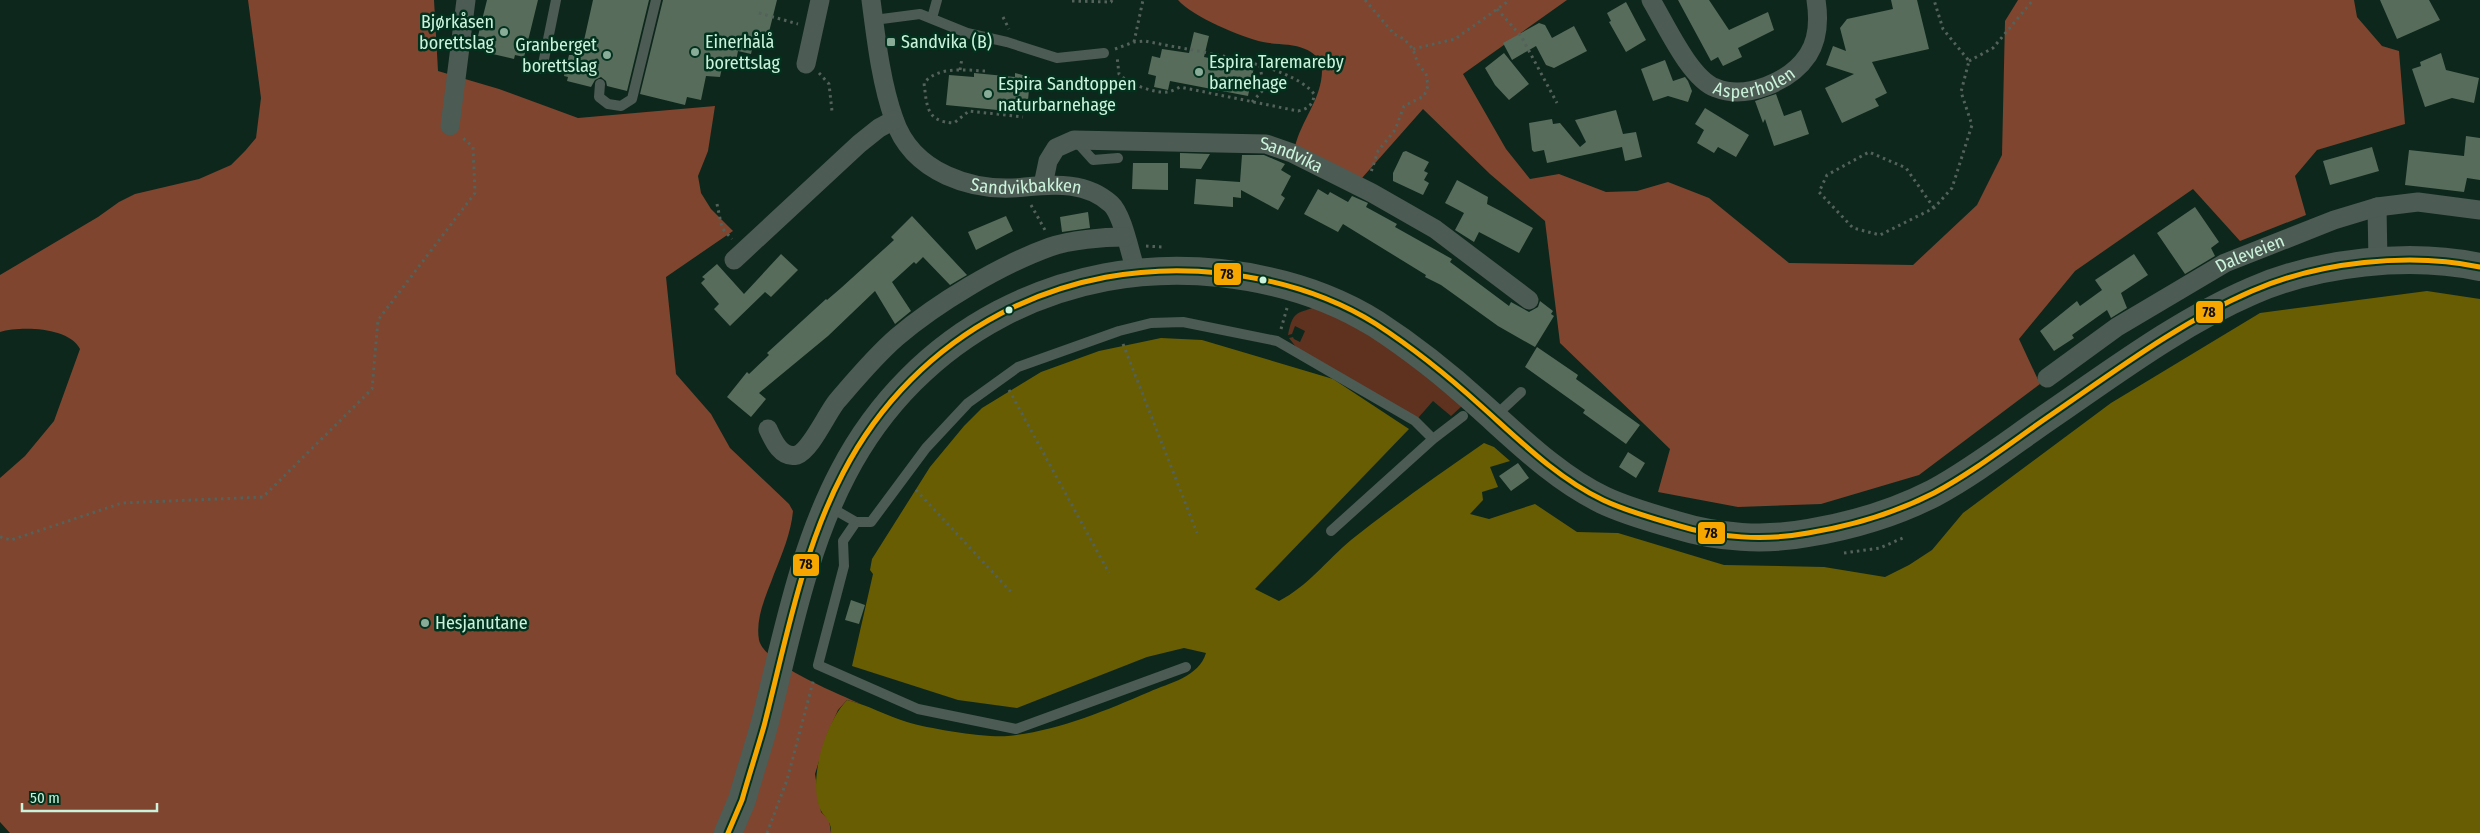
<svg xmlns="http://www.w3.org/2000/svg" width="2480" height="833" font-family="'Fira Sans Condensed',sans-serif">
	<rect width="100%" height="100%" fill="#0d271c"/>
	<!-- green -->
	<path fill="#5f311f" d="M1315,307L1365,328L1462,406L1451,416L1433,401L1418,418L1296,347L1289,338L1293,337L1294,339L1300,342L1305,331L1295,326L1292,334L1288,335C1293,311 1296,314 1315,307Z"/>
	<!-- forest -->
	<path fill="#7f452f" d="M248,0H434L438,71L499,89L578,118L715,106L708,151L698,176L701,193L711,209L733,231L666,277L676,374L711,414L730,448L789,504L793,511C791,533 782,554 774,574C767,594 755,617 759,640C764,664 839,694 861,704L847,700L838,710L828,732L815,774L821,812L829,820L831,833H10L0,822V478L25,456L54,421L80,349C69,327 21,326 0,332V275L98,217L119,202L135,194L199,179L231,165L245,151L256,138L261,98Z
		M1178,0H1567L1463,74L1506,149L1530,179L1559,174L1606,192L1637,191L1668,182L1709,198L1789,263L1913,265L1977,205L2002,155L2005,21L2018,0H2354L2357,17L2382,46L2399,51L2405,124L2317,150L2295,176L2306,215L2240,241L2193,189L2075,271L2019,339L2040,384L1919,475L1821,504L1738,507L1658,492L1670,449L1560,343L1545,221L1490,174L1423,109L1362,178L1295,147C1301,120 1323,98 1322,68C1321,59 1313,52 1305,49C1293,43 1277,45 1263,42C1241,37 1193,17 1178,0Z"/>
	<!-- water -->
	<path fill="#685d03" d="M2427,291L2480,299V833H831C832,819 822,817 819,806C809,776 826,722 847,700C868,705 887,716 907,722C930,729 986,738 1008,736C1057,731 1105,711 1149,692C1169,683 1199,677 1206,653L1184,648L1147,657L1017,708L958,700L852,666L873,574L870,570L872,559L930,467L964,426L982,408L1041,372L1099,351L1161,338L1202,340L1333,379L1409,429L1255,589L1279,601C1308,586 1326,561 1351,540C1394,506 1439,474 1484,443L1494,447L1510,461L1490,467L1498,487L1482,492L1483,500L1470,514L1489,519L1535,504L1577,532L1618,533L1724,565L1824,567L1885,577L1909,565L1932,550L1963,513L2111,403L2260,313Z"/>
	<!-- building -->
	<path fill="#576c5b" d="M487,0H538L524,57L515,55L514,59L484,52L485,48L479,47L482,37L478,36Z
		M593,0H649L627,91L607,86L606,81L601,77L595,80L591,87L567,81L568,77L564,76L569,55H576L579,44L583,45Z
		M663,0H777L765,48L753,45L751,54L738,51L735,66L723,63L720,77L706,76L701,100L687,97L685,105L640,94Z
		M1678,0H1709L1729,30L1768,12L1774,30L1738,48L1742,57L1723,66L1718,57L1711,61Z
		M1891,0H1917L1929,49L1872,62L1887,93L1875,99L1879,106L1842,123L1825,88L1854,74L1826,65L1833,46L1846,51L1840,28L1847,19L1893,9Z
		M2380,0H2429L2440,20L2397,39Z
		M1626,2L1646,40L1626,52L1609,22L1611,21L1607,13Z
		M1539,23L1545,25L1552,38L1574,26L1587,51L1554,68L1546,65L1536,46L1512,60L1503,43Z
		M1194,32L1209,36L1204,57L1254,67L1248,96L1170,81L1168,90L1154,87L1156,76L1148,74L1152,56L1160,58L1162,49L1189,53Z
		M1504,53L1529,84L1509,100L1495,85L1485,68Z
		M2441,53L2446,70L2479,78L2474,103L2452,98L2425,107L2412,69L2421,66L2420,62Z
		M1665,60L1673,81L1685,77L1688,81L1692,91L1688,102L1668,96L1653,101L1641,69Z
		M974,73L1015,77V73L1030,77L1027,113L946,105L949,75L974,77Z
		M1776,94L1784,116L1801,110L1809,134L1774,146L1765,119L1763,123L1755,101Z
		M1705,108L1749,135L1736,157L1718,147L1714,153L1697,143L1704,130L1695,124Z
		M1616,110L1623,134L1636,132L1642,157L1625,161L1622,147L1547,163L1544,150L1534,152L1532,150L1529,123L1552,119L1553,124L1560,123L1580,147L1586,142L1575,120Z
		M2466,136L2480,138V180L2467,178L2464,192L2405,185L2409,150L2464,156Z
		M2372,147L2379,171L2330,185L2323,161Z
		M1406,151L1429,162L1424,171L1428,173L1424,180L1429,183L1423,195L1393,181V173L1403,152Z
		M1180,153L1210,154L1201,169L1180,168Z
		M1242,155H1264L1285,164L1281,170L1291,176L1281,195L1285,198L1278,210L1241,190V198L1233,197V207L1194,204L1196,179L1240,182Z
		M1133,163H1168V190L1132,189Z
		M1457,180L1488,197L1487,204L1533,228L1519,253L1479,232L1474,242L1455,230L1464,213L1445,203Z
		M1318,189L1328,195L1330,192L1348,202L1352,196L1368,203L1366,207L1397,224L1395,227L1452,259L1450,262L1509,306L1511,302L1529,312L1538,307L1540,301L1553,311L1551,314L1554,316L1535,347L1498,326L1441,285L1425,277L1426,275L1343,224L1338,232L1304,214Z
		M2195,207L2219,242L2211,248L2215,256L2185,274L2157,233Z
		M1088,212L1090,228L1062,232L1060,217Z
		M912,216L967,275L950,285L923,257L916,264L914,262L892,282L911,311L895,324L875,291L828,336L759,393L766,399L751,417L727,397L747,372L749,374L769,355L767,353L826,299L827,300L841,288L894,240L891,237Z
		M1006,216L1013,231L976,250L968,232Z
		M781,254L798,270L771,297L765,292L730,326L714,309L719,304L701,283L705,279L702,277L717,264L744,294Z
		M2134,254L2148,275L2121,293L2127,308L2111,318L2107,310L2072,335L2074,338L2054,351L2040,331L2077,301L2080,306L2102,290L2095,280Z
		M1537,347L1578,375L1576,379L1640,425L1626,444L1583,413L1585,410L1525,367Z
		M1628,452L1645,463L1636,478L1619,467Z
		M1518,463L1529,478L1511,491L1499,476Z
		M851,600L865,605L859,624L845,620Z"/>
	<g fill="none" stroke-linecap="round" stroke-linejoin="round">
		<!-- path -->
		<path stroke="#53625a" stroke-width="3" stroke-dasharray="2.5 4" stroke-linecap="butt" d="M1365,0L1394,34L1404,39L1413,49L1418,64L1426,74L1428,86L1424,96L1404,106L1395,130L1378,151L1371,172
			M1072,1L1111,2L1112,0
			M1497,9L1521,36L1557,103
			M759,13L798,24
			M1003,17L1009,29
			M1134,42L1143,0
			M1115,49L1134,42L1145,41C1185,50 1290,62 1314,94C1314,104 1308,109 1298,111L1180,87C1176,89 1172,91 1168,92C1155,94 1127,83 1119,74L1117,56
			M1413,49L1455,39L1510,0
			M1969,61L1993,48L2033,0
			M960,70L962,58
			M985,71C964,70 938,66 924,83C927,106 926,122 954,123L969,111L1023,117
			M819,73L829,84L832,111
			M1252,102L1264,89L1260,66
			M717,204L722,228L732,239
			M1031,205L1045,230
			M1934,208L1906,168L1869,152L1827,175L1819,192L1853,228L1880,235L1934,208L1952,188L1972,125L1961,92L1969,61L1943,29L1934,0
			M1146,246L1162,247
			M1281,329L1287,308
			M1123,344L1197,533
			M1009,390L1109,573
			M916,490L1012,593
			M0,537L11,540L122,503L263,497L372,389L378,320L475,193L473,147L463,138
			M1844,553L1880,548L1905,537
			M767,833L787,780L814,678"/>
		<!-- lane -->
		<path stroke="#4c5b53" stroke-width="10" d="M932,18L937,0
			M874,20L920,14L967,33L1007,42L1057,58L1104,53
			M542,69L556,0
			M600,84L599,97L608,104L621,106L632,99L656,0
			M1075,140L1093,160L1118,158
			M1494,417L1521,392
			M828,506L856,522H871L926,448L968,403L1018,367L1119,331L1151,323L1183,322L1277,341L1415,421L1433,439
			M856,522L843,541L844,566L818,665L918,709L1016,729L1186,667
			M1331,531L1433,439L1463,416"/>
		<!-- street -->
		<g stroke="#4c5b53" stroke-width="19">
			<path id="s1" d="M871,0C876,38 881,83 894,119C912,173 973,193 1025,187C1055,184 1087,182 1111,204C1123,215 1130,254 1136,271"/>
			<path id="s2" d="M1651,0C1665,23 1690,79 1716,88C1746,100 1790,82 1808,55C1819,38 1819,19 1816,0"/>
			<path d="M806,64L820,0"/>
			<path d="M450,126L466,0"/>
			<path id="s3" d="M1043,185L1048,161L1056,148L1074,140L1266,144L1292,153L1372,193L1435,229L1529,300"/>
			<path d="M2377,207L2378,261"/>
			<path d="M734,260L859,144L879,128L894,120"/>
			<path id="s4" d="M2047,378L2117,327L2225,263L2334,220L2377,207L2418,202L2480,210"/>
			<path d="M768,429C773,440 781,459 797,455C811,450 827,413 837,401C856,379 875,356 897,337C937,303 1000,265 1050,247C1070,240 1103,237 1125,237"/>
		</g>
		<!-- secondary -->
		<path stroke="#4d5c54" stroke-width="28" d="M728,833L742,800C749,775 757,751 764,726C786,641 802,551 843,473C916,332 1064,256 1220,273C1275,279 1328,294 1376,324C1413,348 1448,376 1481,406C1518,439 1557,478 1603,500C1626,511 1652,518 1676,525C1718,538 1765,541 1808,533C1851,526 1895,513 1934,493C1973,472 2009,444 2045,419C2111,374 2178,323 2252,291C2318,262 2409,252 2480,267"/>
		<!-- bus-1 casing -->
		<g stroke="#02321e" stroke-width="9">
			<path id="bus-1" d="M728,833L742,800C749,775 757,751 764,726C786,641 802,551 843,473C916,332 1064,256 1220,273C1275,279 1328,294 1376,324C1413,348 1448,376 1481,406C1518,439 1557,478 1603,500C1626,511 1652,518 1676,525C1718,538 1765,541 1808,533C1851,526 1895,513 1934,493C1973,472 2009,444 2045,419C2111,374 2178,323 2252,291C2318,262 2409,252 2480,267"/>
		</g>
		<!-- bus-1 -->
		<use href="#bus-1" stroke="#f7a600" stroke-width="5"/>
	</g>
	<!-- markers -->
	<g fill="#88ac98" stroke="#02321e" stroke-width="2">
		<circle cx="504" cy="32" r="5"/>
		<rect x="886" y="37" width="10" height="10" rx="2.5"/>
		<circle cx="695" cy="52" r="5"/>
		<circle cx="607" cy="55" r="5"/>
		<circle cx="1199" cy="72" r="5"/>
		<circle cx="988" cy="94" r="5"/>
		<circle cx="425" cy="623" r="5"/>
	</g>
	<g fill="#cbf3db" stroke="#02321e" stroke-width="2">
		<circle cx="1263" cy="280" r="4.5"/>
		<circle cx="1009" cy="310" r="4.5"/>
	</g>
	<g text-anchor="middle" stroke-width="5" stroke-linejoin="round" paint-order="stroke">
		<!-- poi labels -->
		<g font-size="18" fill="#cbf3db" stroke="#02321e" text-anchor="start">
			<text x="494" y="28" text-anchor="end">Bjørkåsen<tspan x="494" dy="21">borettslag</tspan></text>
			<text x="705" y="48">Einerhålå<tspan x="705" dy="21">borettslag</tspan></text>
			<text x="901" y="48">Sandvika (B)</text>
			<text x="597" y="51" text-anchor="end">Granberget<tspan x="597" dy="21">borettslag</tspan></text>
			<text x="1209" y="68">Espira Taremareby<tspan x="1209" dy="21">barnehage</tspan></text>
			<text x="998" y="90">Espira Sandtoppen<tspan x="998" dy="21">naturbarnehage</tspan></text>
			<text x="435" y="629">Hesjanutane</text>
		</g>
		<!-- street labels -->
		<g font-size="18" fill="#cbf3db" stroke="#02321e">
			<text dy="6" stroke="none"><textPath href="#s2" startOffset="151">Asperholen</textPath></text>
			<text dy="6" stroke="none"><textPath href="#s3" startOffset="279">Sandvika</textPath></text>
			<text dy="6" stroke="none"><textPath href="#s1" startOffset="282">Sandvikbakken</textPath></text>
			<text dy="6" stroke="none"><textPath href="#s4" startOffset="239">Daleveien</textPath></text>
		</g>
	</g>
	<g stroke="#02321e" stroke-width="2">
		<rect x="1213" y="262" width="29" height="24" rx="5" fill="#f7a600"/>
		<rect x="2195" y="300" width="29" height="24" rx="5" fill="#f7a600"/>
		<rect x="1697" y="521" width="29" height="24" rx="5" fill="#f7a600"/>
		<rect x="792" y="553" width="28" height="24" rx="5" fill="#f7a600"/>
	</g>
	<g font-size="14" text-anchor="middle" font-weight="bold" fill="#111">
		<text x="1227" y="279">78</text>
		<text x="2209" y="317">78</text>
		<text x="1711" y="538">78</text>
		<text x="806" y="569">78</text>
	</g>
	<!-- scale -->
	<path d="M22 803v8h135v-8" fill="none" stroke="#cbf3db" stroke-width="2.5"/>
	<text x="30" y="803" font-size="15" fill="#cbf3db" stroke="#02321e" stroke-width="4" paint-order="stroke">50 m</text>
</svg>
